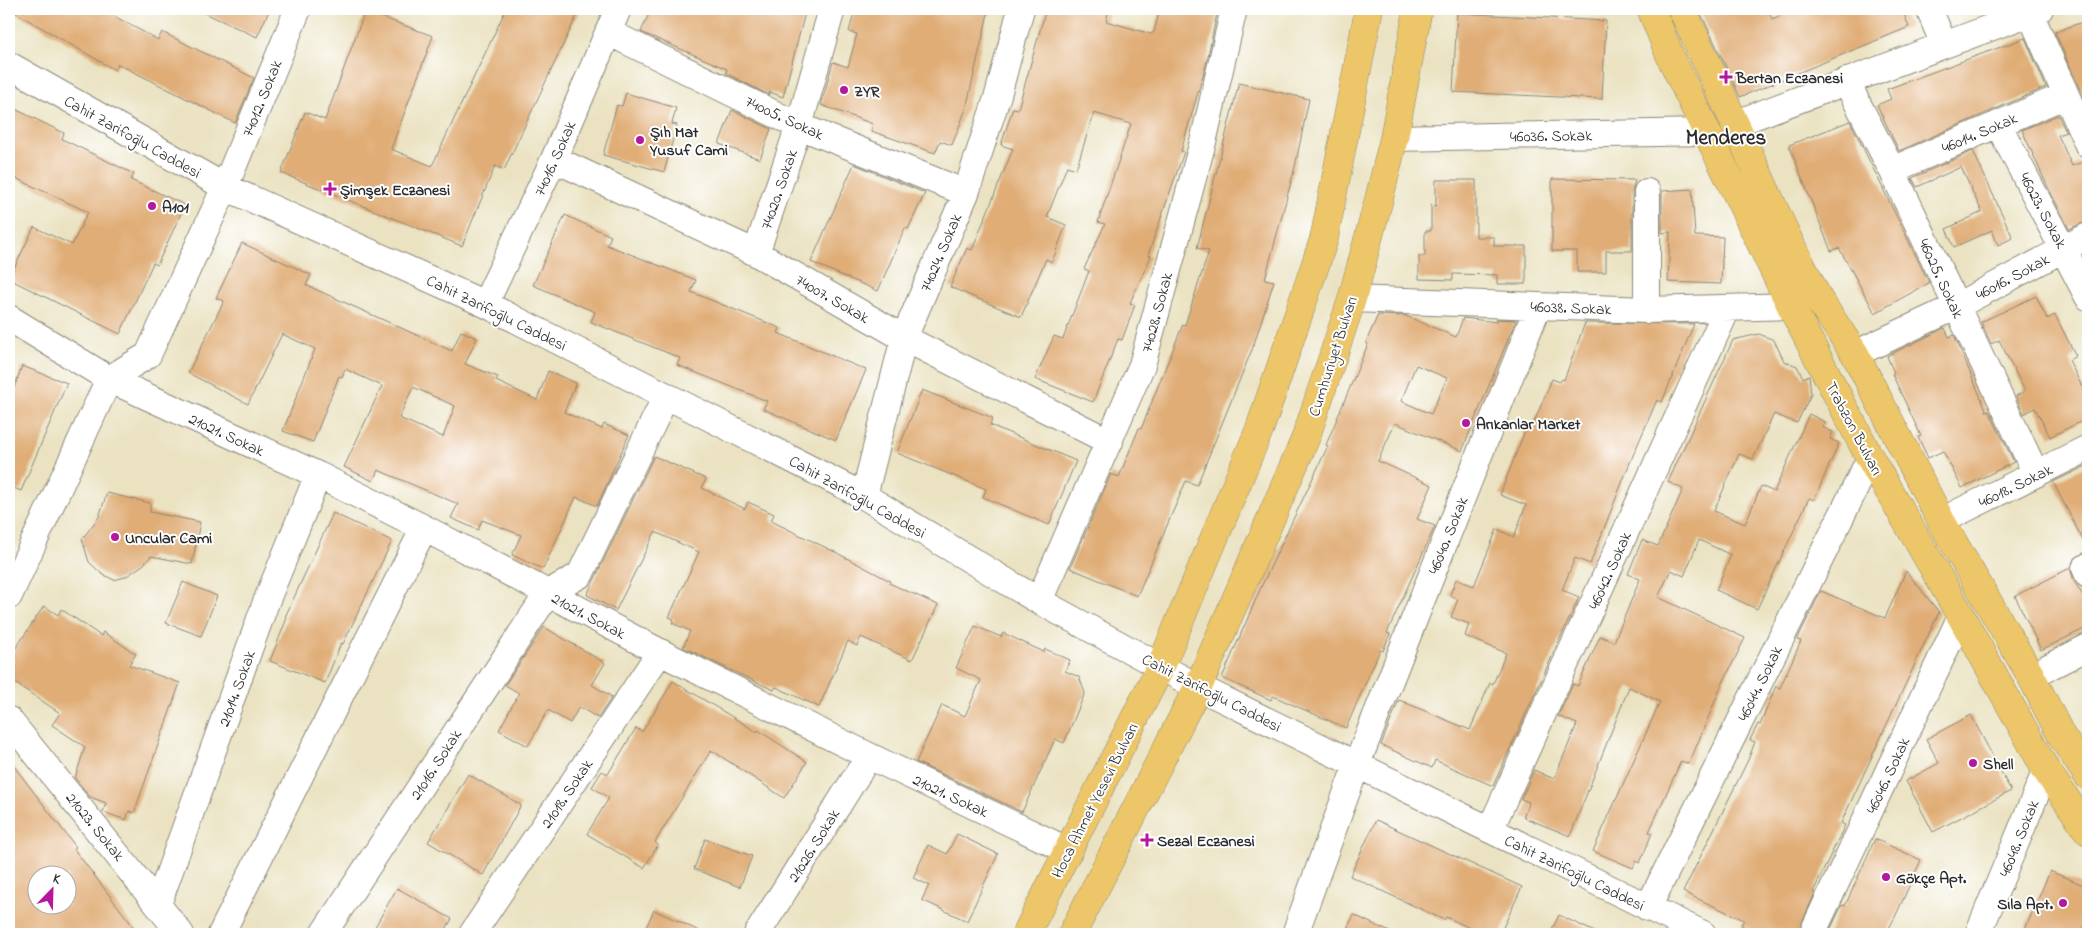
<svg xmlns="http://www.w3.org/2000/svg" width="2097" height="943" font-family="'Indie Flower',sans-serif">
	<rect width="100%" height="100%" fill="#fff"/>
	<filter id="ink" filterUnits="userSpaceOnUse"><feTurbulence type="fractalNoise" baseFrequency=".02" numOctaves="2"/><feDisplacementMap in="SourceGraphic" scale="10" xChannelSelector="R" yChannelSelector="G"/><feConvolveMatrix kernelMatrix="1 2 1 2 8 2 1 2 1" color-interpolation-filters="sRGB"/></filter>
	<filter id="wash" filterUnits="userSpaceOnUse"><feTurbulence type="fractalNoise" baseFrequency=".0096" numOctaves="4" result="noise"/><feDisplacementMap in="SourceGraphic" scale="20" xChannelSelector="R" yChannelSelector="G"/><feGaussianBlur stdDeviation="1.12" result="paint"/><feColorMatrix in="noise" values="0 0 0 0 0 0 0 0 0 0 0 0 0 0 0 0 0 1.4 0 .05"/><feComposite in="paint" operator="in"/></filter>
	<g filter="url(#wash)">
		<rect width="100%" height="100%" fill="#eae2c1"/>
		<g id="blocks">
			<!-- building -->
			<path fill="#e0ad77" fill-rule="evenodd" d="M9,9H101L158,40L162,32L254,78L235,123L118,64L115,70Z
				M196,9H270L257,37Z
				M506,9H580L504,170L495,166L462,246L281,173L305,112L325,120L365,11L433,36L391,149L432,166Z
				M651,9H806L783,97L770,92L769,95L726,73L727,69L641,32Z
				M855,9H989L966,109L952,145L940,141L935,153L871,131L873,124L821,105L833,62L848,67L857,34L849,32Z
				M1046,9H1109L1106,21L1151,34L1154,32L1160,9H1218L1206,65L1181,151L1184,152L1148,255L1151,256L1130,303L1135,305L1122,340L1118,339L1093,402L1035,379L1054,336L1063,339L1089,271L1084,269L1105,224L1098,222L1131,124L1094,113L1076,169L1067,166L1047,217L1066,225L1052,262L1046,259L1021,317L950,287L967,248L972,250L1013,149L1001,145L1013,108L1018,109Z
				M1699,9H1767L1772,19L1796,9H1902L1909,27L1740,97Z
				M1457,13L1606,21L1602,99L1453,92Z
				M2088,20V108L2055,32Z
				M2025,38L2046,87L1899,151L1877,105L1891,99L1887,89Z
				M1239,83L1309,99L1295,167L1265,279L1274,281L1253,347L1197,485L1186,481L1137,596L1070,568L1111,474L1119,477L1139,428L1141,429L1183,324L1185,325L1209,251L1197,248Z
				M626,93L676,108L672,124L677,125L664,172L603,155L617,105L622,106Z
				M9,106L64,133L62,139L134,174L131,180L185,205L157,265L153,263L120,334L9,279L34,227L72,245L88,212L9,175Z
				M732,110L771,129L760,159L719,144Z
				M2058,115L2066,132L2058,135L2072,166L2088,160V221L2069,229L2044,179L2022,130Z
				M1850,121L1929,283L1875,313L1839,248L1831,251L1789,145Z
				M1973,151L2013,238L1998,245L1992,230L1954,247L1946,229L1982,212L1961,167L1917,187L1912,178Z
				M854,164L925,193L908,229L905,228L878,291L811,262Z
				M1552,179L1635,180L1632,192V251H1606V272H1577V251H1552Z
				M1436,180H1476V237H1494V246H1526V284H1497V275L1453,274V280L1419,279V256H1425V231H1431V205L1436,206Z
				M1692,189L1695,236L1723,237L1721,284L1668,282L1670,232L1662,233V191Z
				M565,215L611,236L607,245L696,280L691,292L780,328L778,333L866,370L836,440L763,409L767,401L677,365L680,358L591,322L595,312L533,285Z
				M242,243L311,275L306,285L452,351L461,331L477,338L465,364L498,377L496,381L537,400L548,371L576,383L564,412L602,429L604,424L629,435L597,506L576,497L543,569L512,555L521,535L482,520L478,530L451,518L458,504L378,470L373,481L344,467L382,386L345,369L342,377L339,376L313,442L283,431L315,349L282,334L248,404L188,373L224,301L216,298ZM413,387L455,406L443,437L399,418Z
				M2036,296L2047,319L2055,315L2076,356L2069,360L2088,399V418L2050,437L2035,408L2024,414L2016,396L2025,391L1999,340L1991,344L1981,322Z
				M1378,315L1406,316L1456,337L1463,318L1497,322V319L1516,320L1462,451L1395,423L1378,461L1432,485L1417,519L1435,526L1387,633L1390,634L1383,651L1380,650L1346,728L1273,696L1271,700L1222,678L1262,585L1328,446L1326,445L1368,344L1366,342ZM1416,365L1447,378L1431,414L1401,401Z
				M1585,323L1694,324L1662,402L1657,400L1631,460L1590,564L1575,558L1562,590L1579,597L1493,786L1435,760L1432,768L1381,745L1399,700L1470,730L1490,683L1493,684L1506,653L1465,636L1469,624L1451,617L1458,599L1450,595L1456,579L1474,586L1497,529L1514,537L1526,505L1500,495L1527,425L1532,427L1552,379L1560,382L1562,379L1564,380Z
				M1945,328L1949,337L1954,335L1987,412L1989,411L2014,462L1962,488L1943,451L1928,458L1918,437L1921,436L1892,374L1894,373L1887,356Z
				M1759,334L1774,340L1784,361L1797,366L1803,378L1809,375L1811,394L1797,423L1774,414L1753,459L1739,454L1714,511L1745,524L1761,486L1774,492L1809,414L1825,422L1822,427L1833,432L1830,439L1839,443L1814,500L1809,498L1757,609L1716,590L1731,555L1699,540L1684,576L1671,570L1658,597L1745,638L1720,689L1689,764L1681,761L1649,832L1652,833L1640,863L1636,861L1633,868L1593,851L1660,702L1629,687L1570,836L1523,817L1529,802L1521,799L1534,770L1554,779L1577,724L1558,716L1573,684L1578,686L1600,636L1614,642L1640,579L1628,574L1642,540L1658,546L1683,489L1668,482L1733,340Z
				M22,366L67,383L21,491L9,486V402Z
				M922,390L993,418L990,425L1076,461L1049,525L983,497L986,489L897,453Z
				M654,456L706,479L702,488L745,509L748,502L774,514L771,521L839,554L890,581L889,583L938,605L912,660L861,637L857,646L848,641L819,707L776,687L774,690L741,675L683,647L690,631L672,623L674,619L669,617L699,552L655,532L616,610L587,595Z
				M2088,465V550L2053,482Z
				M107,493L150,503V512L200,522L192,564L151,556L143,565L125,577L114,580L102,574L89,562L82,539L99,517Z
				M333,513L392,541L343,644L341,643L325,683L270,661L287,618L285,617Z
				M2070,568L2074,581L2088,604V627L2041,650L2015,596Z
				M1906,571L1939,612L1841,823L1845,825L1813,892L1815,893L1797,934H1760L1741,925L1744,920L1683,892L1748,760L1755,742L1750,740L1758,724L1760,725L1776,686L1780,688L1801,641L1797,640L1821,591L1885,618Z
				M183,582L217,596L201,636L166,623Z
				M44,606L58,615L61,609L101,636L103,632L136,654L129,665L180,683L134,813L129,811L126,820L103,812L106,803L90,797L75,778L85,747L52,725L60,713L9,679V658Z
				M975,626L1001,637L1003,633L1044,652L1045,649L1070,660L1065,671L1079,677L1085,693L1064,743L1055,739L1022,812L916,762L942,705L965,716L981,680L956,668Z
				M544,627L605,663L592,685L612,697L598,718L579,707L570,723L548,710L528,746L499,730L519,693L505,685Z
				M673,681L757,732L758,730L807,762L784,798L713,751L710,752L655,842L658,845L644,868L587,834L609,798L592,787L602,771L608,774L636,728L642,732Z
				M1971,715L2011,791L1933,832L1906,781L1939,763L1926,739Z
				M9,760L76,847L74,849L139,934H9ZM38,876H68V906H38Z
				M468,774L521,805L483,875L428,842Z
				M1376,820L1522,887L1500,934H1483L1446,917L1444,920L1350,876Z
				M957,834L998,854L967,921L922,900L929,885L913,878L928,845L947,854Z
				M705,839L752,856L740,887L694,869Z
				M1875,839L1921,860L1896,915L1886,934H1828L1842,905L1845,906Z
				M2050,871L2088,887V918L2081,934H2023Z
				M397,888L452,919L443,934H371Z
				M654,910L706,934H643Z
				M1354,915L1394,934H1344Z
				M1559,915L1599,934H1550Z"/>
		</g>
	</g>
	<g filter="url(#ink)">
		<use href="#blocks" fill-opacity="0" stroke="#8a8676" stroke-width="1"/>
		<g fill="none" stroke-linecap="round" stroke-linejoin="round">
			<!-- minor casing -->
			<g stroke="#8a8676" stroke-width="28">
				<path id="minor" d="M1929,9L1944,45
					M2030,13L2088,145
					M608,32L799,126L966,193
					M9,65L225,187L485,304L864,496L1039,601L1198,687L1703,934
					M1846,81L1892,170L2036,474
					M1734,124L2040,9
					M1998,124L2088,297
					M1394,138L1707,132
					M554,159L756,253L904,338L1110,442
					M1892,170L2066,95
					M1647,192V310
					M756,253L799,126L832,9
					M1352,299L1647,310L1791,306
					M485,304L554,159L618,9
					M9,318L109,379L318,475L424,528L660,652L869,756L1069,851
					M1855,354L1955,307L2088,236
					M864,496L904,338L966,193L998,95L1021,9
					M1941,521L2088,448
					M2088,566L2085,568L2088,575
					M9,596L109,379L148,355L225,187L298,9
					M1039,601L1142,365L1204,138L1234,9
					M2031,676L2088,647
					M9,720L181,934
					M1490,830L1727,309
					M158,904L266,602L318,475
					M1648,908L1870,458
					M221,934L424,528
					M323,934L548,593L580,575L666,396
					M472,934L660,652
					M757,934L869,756
					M1295,934L1357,764L1538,306
					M1812,934L1961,616
					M1978,934L2046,770"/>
			</g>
			<!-- major casing -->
			<g stroke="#8a8676" stroke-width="29">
				<path id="major" d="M1651,9L1671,58L1791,306L1870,458L1961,616L2046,770L2088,831
					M1682,9L1790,243L1819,300L1855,354L1941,521L2031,676L2062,737L2088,776
					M1026,934L1161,666L1260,428L1324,239L1369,9
					M1072,934L1198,687L1306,437L1352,299L1379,199L1394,138L1418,9"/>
			</g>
			<!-- minor -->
			<use href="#minor" stroke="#fff" stroke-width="26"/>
			<!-- major -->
			<use href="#major" stroke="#ecc669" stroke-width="28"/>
		</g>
	</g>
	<!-- markers -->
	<g fill="#b5179e" stroke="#fff" stroke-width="2">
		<path d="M1723.5 69.5h5v5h5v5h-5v5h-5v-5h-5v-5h5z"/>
		<circle cx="844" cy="90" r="5"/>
		<circle cx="640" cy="140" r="5"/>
		<path d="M327.5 181.5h5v5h5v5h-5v5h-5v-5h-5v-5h5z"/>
		<circle cx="152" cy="206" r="5"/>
		<circle cx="1466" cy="423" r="5"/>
		<circle cx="115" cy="537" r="5"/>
		<circle cx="1973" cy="763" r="5"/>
		<path d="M1144.5 832.5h5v5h5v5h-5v5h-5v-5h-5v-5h5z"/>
		<circle cx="1886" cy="877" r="5"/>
		<circle cx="2063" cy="903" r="5"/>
	</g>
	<g text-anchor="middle" stroke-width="4" stroke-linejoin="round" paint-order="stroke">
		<!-- poi labels -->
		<g font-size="16" font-weight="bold" fill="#2b2b2b" stroke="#fff" text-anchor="start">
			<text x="1736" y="83">Bertan Eczanesi</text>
			<text x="854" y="96">ZYR</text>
			<text x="650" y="137">Şıh Mat<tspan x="650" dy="18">Yusuf Cami</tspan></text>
			<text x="340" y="195">Şimşek Eczanesi</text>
			<text x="162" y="212">A101</text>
			<text x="1476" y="429">Arıkanlar Market</text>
			<text x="125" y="543">Uncular Cami</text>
			<text x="1983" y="769">Shell</text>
			<text x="1157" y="846">Sezal Eczanesi</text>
			<text x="1896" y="883">Gökçe Apt.</text>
			<text x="2053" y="909" text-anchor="end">Sıla Apt.</text>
		</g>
		<!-- street labels -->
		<g font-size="16" fill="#2b2b2b" stroke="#fff">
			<text transform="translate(261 98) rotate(-68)" y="6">74012. Sokak</text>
			<text transform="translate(785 117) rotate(25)" y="6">74005. Sokak</text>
			<text transform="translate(1979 132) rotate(-23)" y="6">46014. Sokak</text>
			<text transform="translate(1551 135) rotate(-1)" y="6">46036. Sokak</text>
			<text transform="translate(133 136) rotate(29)" y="6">Cahit Zarifoğlu Caddesi</text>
			<text transform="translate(554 158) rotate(-66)" y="6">74016. Sokak</text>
			<text transform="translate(778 189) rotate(-71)" y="6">74020. Sokak</text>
			<text transform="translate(2044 210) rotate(62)" y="6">46023. Sokak</text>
			<text transform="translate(940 252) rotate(-67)" y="6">74024. Sokak</text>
			<text transform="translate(2012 276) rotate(-28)" y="6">46016. Sokak</text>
			<text transform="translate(1942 278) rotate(65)" y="6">46025. Sokak</text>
			<text transform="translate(833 298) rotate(30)" y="6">74007. Sokak</text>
			<text transform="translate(1571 307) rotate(2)" y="6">46038. Sokak</text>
			<text transform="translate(497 312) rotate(26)" y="6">Cahit Zarifoğlu Caddesi</text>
			<text transform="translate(1156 312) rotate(-75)" y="6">74028. Sokak</text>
			<text transform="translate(1332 356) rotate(-72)" y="6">Cumhuriyet Bulvarı</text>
			<text transform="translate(1855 428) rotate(62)" y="6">Trabzon Bulvarı</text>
			<text transform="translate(227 434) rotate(25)" y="6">21021. Sokak</text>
			<text transform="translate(2015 485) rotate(-26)" y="6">46018. Sokak</text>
			<text transform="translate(858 496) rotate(29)" y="6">Cahit Zarifoğlu Caddesi</text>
			<text transform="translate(1447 535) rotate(-68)" y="6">46040. Sokak</text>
			<text transform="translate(1609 570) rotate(-66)" y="6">46042. Sokak</text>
			<text transform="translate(589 615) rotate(28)" y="6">21021. Sokak</text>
			<text transform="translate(1759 683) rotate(-64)" y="6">46044. Sokak</text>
			<text transform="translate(236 688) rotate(-70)" y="6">21014. Sokak</text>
			<text transform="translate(1212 692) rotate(27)" y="6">Cahit Zarifoğlu Caddesi</text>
			<text transform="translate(435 764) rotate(-57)" y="6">21016. Sokak</text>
			<text transform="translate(1887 775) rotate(-65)" y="6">46046. Sokak</text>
			<text transform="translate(566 793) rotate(-56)" y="6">21018. Sokak</text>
			<text transform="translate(951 795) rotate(25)" y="6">21021. Sokak</text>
			<text transform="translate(1094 800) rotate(-63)" y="6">Hoca Ahmet Yesevi Bulvarı</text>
			<text transform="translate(96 826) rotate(51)" y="6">21023. Sokak</text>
			<text transform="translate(2018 838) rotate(-68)" y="6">46048. Sokak</text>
			<text transform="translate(813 845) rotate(-58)" y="6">21026. Sokak</text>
			<text transform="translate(1575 872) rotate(26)" y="6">Cahit Zarifoğlu Caddesi</text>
		</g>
		<!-- district labels -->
		<g font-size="21" font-weight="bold" fill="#2b2b2b" stroke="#fff">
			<text x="1726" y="144">Menderes</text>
		</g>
	</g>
	<!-- margin -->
	<rect width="2097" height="943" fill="none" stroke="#fff" stroke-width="30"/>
	<!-- north arrow -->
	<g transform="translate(52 890) rotate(23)"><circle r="24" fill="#ffffff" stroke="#aaaaaa"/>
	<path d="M0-4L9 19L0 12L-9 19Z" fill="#b5179e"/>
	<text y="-8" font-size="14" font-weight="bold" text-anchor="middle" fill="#2b2b2b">K</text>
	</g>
</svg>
